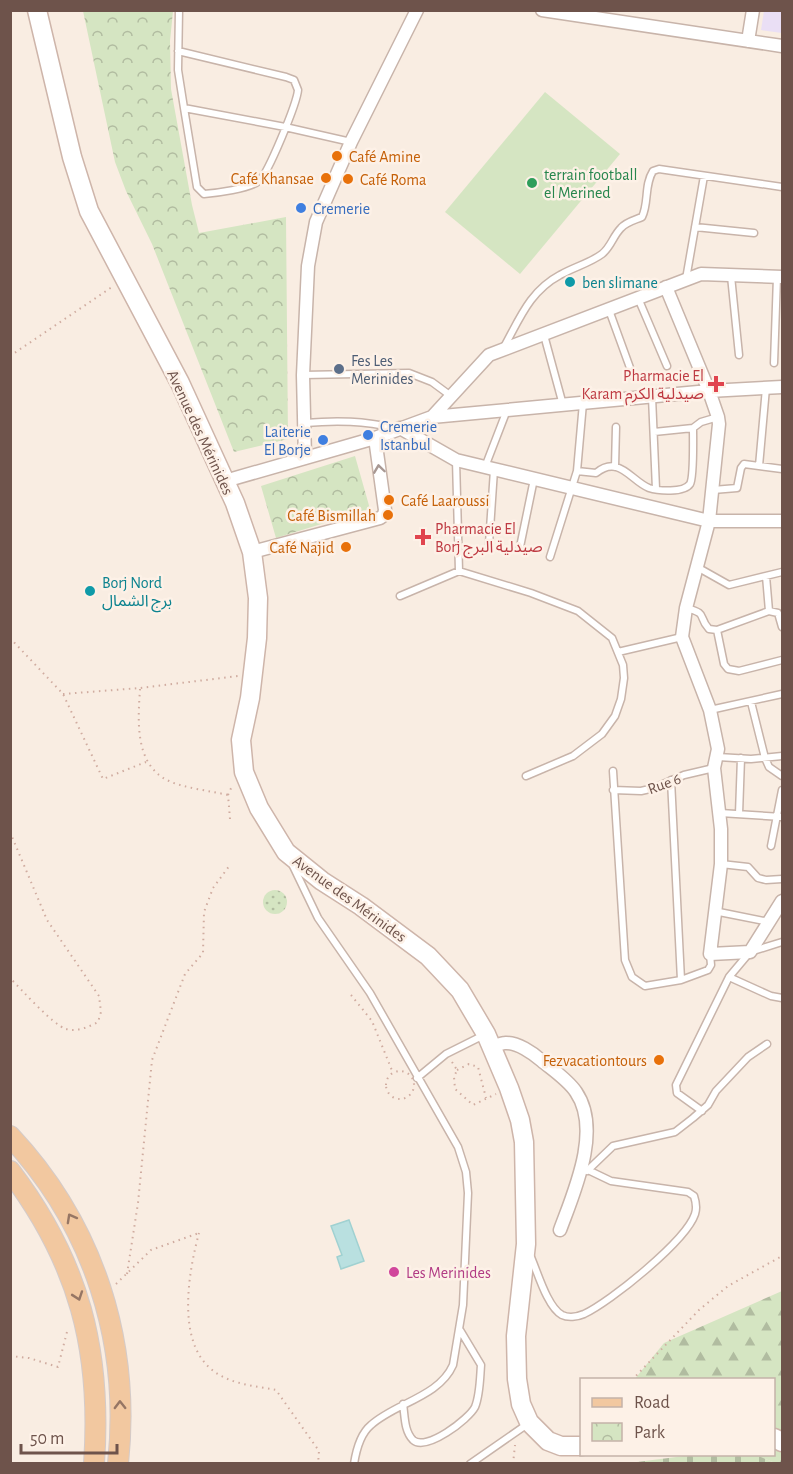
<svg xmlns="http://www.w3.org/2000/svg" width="793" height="1474" font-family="'Alegreya Sans','Noto Sans Arabic',sans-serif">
	<defs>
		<pattern id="grass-dots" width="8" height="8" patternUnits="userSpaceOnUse" patternTransform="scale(1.5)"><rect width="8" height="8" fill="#d5e5c2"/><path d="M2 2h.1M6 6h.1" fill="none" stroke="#b1bca0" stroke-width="1.8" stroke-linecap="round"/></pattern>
		<pattern id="forest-firs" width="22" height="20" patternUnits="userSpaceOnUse" patternTransform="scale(1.5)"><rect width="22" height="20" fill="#d5e5c2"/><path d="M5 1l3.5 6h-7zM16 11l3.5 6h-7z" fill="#b1bca0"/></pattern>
		<pattern id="cemetery-stones" width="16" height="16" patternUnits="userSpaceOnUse" patternTransform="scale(1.5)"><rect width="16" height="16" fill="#d5e5c2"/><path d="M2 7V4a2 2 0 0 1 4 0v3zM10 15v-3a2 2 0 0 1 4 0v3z" fill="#b1bca0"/></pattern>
		<pattern id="park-crowns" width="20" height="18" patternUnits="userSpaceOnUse" patternTransform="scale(1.5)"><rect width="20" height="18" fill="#d5e5c2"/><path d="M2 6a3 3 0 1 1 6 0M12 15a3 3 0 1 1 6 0" fill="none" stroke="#b1bca0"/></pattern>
	</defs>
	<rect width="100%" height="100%" fill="#f9ede2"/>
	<!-- education -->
	<path fill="#eadff5" d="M764,11H782V33L761,30Z"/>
	<!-- grass -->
	<path fill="url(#grass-dots)" d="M263 902a12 12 0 1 1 24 0a12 12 0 1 1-24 0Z"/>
	<!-- forest -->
	<path fill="url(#forest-firs)" d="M782,1291V1463H775L756,1455L774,1454V1380H634L664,1343Z"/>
	<!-- cemetery -->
	<path fill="url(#cemetery-stones)" d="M692,1455H756L775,1463H629Z"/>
	<!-- park -->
	<path fill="url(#park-crowns)" d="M83,11H173L170,41L171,89L192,205L199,233L286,217L288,439L234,452L152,244L126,191L115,162Z
		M355,456L370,509L276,538L261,486Z"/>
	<!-- pitch -->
	<path fill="#d5e5c2" d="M545,92L620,154L520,274L445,212Z"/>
	<!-- water -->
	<path fill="#b9e0e0" stroke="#a0d1d1" stroke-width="1.5" d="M349,1220L364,1261L341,1269L337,1257L342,1255L331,1226Z"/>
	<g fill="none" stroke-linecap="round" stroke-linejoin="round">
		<!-- lane casing -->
		<g stroke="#c8b4aa" stroke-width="9">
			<path id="lane" d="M179,10L178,70L184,108L285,127L351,142
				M178,51L286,77L294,80L298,90C297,103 268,174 259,181C249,189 216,193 204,194L197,187L184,108
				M695,227L754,233
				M731,276L739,355
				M686,279L704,176
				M638,298L667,366
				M609,310L633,376
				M544,335L563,405
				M504,347C520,318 530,291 560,275C574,267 590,263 602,254C611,247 613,236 621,228C626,222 635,220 642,217C649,203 644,185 653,171L659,169L782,187
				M774,363L777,277
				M303,375L409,373L432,382L451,396
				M652,397L656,489
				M305,423C338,420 363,421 396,428
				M654,432L693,428
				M456,460L459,571
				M759,466L782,469
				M485,467L507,410
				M615,467L616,427
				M577,471L596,473C619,454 631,481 649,488C658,491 684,493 690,484C694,477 693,438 693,428L701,422L718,417
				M713,490L737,488L741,468L744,464L759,466L766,388
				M489,544L494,470
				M520,547L534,479
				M550,557L577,471L583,403
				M697,567L729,585L782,572
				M766,576L769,611
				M400,596L459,571L531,593L578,611L612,638L623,665L624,678L621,699L615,716L602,734L573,756L526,776
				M686,608C709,614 697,616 709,629L717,630L769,611L778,613L782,627
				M717,630L724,664L728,669L739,671L782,660
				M618,652L682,637
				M751,702L765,758L769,767L782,776
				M710,710L782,694
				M718,757L751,759L782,756
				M613,771L625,960L632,977L645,986L681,980L671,780
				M613,790L641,791L654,788L684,775L714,768
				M720,813L782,817
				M739,814L741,758
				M771,846L782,790
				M721,864L748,867L758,878L766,880L782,879
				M293,866L318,918L370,993L458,1147L466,1172L468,1193L463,1305L453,1365C439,1397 395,1403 371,1425C360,1434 356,1451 354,1464
				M714,911L769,922
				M729,977L771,996L782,998
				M681,980L708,970L711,965L710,954
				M417,1078L446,1054L484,1035
				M702,1111L677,1093L676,1085L729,977L750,952L782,942
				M587,1171L613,1146L675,1132L693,1118L708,1105L716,1091L748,1057L767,1044
				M530,1255C537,1270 547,1307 562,1315C568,1318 577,1317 584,1314C610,1302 686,1241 695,1214C697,1208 696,1202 694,1196L688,1192L611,1181L588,1170
				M403,1404C405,1416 404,1431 413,1440C426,1452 469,1419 475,1407C480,1395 480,1378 481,1365L460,1330
				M470,1464L529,1423"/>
		</g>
		<!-- street casing -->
		<g stroke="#c8b4aa" stroke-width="15">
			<path id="street" d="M542,10L782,46
				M748,41L753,10
				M666,287L709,391L718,417L719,424L709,521L686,608L682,637L710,710L718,749L714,768L721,829V864L710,954L750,952L782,901
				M432,417L489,355L701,274L782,277
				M400,428L456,460L485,467L709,521H782
				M305,458L303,375L308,266L316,222L351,142L417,10
				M225,481L375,438L432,417L709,391L782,387
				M252,552L380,518L384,515L385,510L375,438
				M492,1047C496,1046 501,1043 505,1043C517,1042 533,1053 542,1061C553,1070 568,1080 576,1092C602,1130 574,1192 560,1230"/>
		</g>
		<!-- secondary casing -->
		<g stroke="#ceb5aa" stroke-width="21">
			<path id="secondary" d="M37,10L72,157L89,211L180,383L235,503L252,552L258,598L257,638L250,698L241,740L244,772L259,808L286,852L322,881L361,906L428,956L460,990L486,1034L509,1088L520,1120L524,1142L526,1244L516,1336L517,1379L521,1404L529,1422L548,1441L561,1446H582
				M774,1438L782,1442"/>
		</g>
		<!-- primary casing -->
		<g stroke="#d4cbc9" stroke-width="22">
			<path id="primary" d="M10,1136C94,1226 131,1342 118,1464
				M10,1171C79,1262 102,1350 94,1464"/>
		</g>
		<!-- path -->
		<path stroke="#d0aca0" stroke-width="2" stroke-dasharray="1.5 4.5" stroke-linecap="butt" d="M10,356L112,287
			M10,638L63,694L103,779L146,762
			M140,689C138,720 134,765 169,781C184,788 211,791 228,795
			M63,694L140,688L238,676
			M230,819L228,795L232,786
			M10,832L47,920L99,996L101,1012L98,1022C89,1027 77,1032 66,1029C53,1025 21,989 10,978
			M351,995L372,1021L393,1073
			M452,1062L457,1070L454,1077L455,1089L473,1105L496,1094
			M457,1070L469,1064L478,1067L486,1098
			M386 1085a14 14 0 1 1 28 0a14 14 0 1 1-28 0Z
			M199,1233C189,1270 176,1340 211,1369C228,1384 255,1386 276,1390L319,1451L318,1464
			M127,1274L138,1203L152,1060L185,974L203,953L204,912L213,888L230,865
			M116,1284L151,1250L199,1233
			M10,1356L29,1358L58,1367L68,1328
			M632,1380L699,1310L728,1286L782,1256
			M513,1464L515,1445"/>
		<!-- lane -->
		<use href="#lane" stroke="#fff" stroke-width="6"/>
		<!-- street -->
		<use href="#street" stroke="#fff" stroke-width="12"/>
		<!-- secondary -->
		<use href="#secondary" stroke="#fff" stroke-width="18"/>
		<!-- primary -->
		<use href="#primary" stroke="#f2c8a0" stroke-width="20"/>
	</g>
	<!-- one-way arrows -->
	<defs><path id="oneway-chevron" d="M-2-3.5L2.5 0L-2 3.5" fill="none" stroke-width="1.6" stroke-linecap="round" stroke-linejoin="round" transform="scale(1.5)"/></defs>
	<use stroke="#a89893" href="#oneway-chevron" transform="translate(379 469) rotate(-98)"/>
	<g stroke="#967664">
		<use href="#oneway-chevron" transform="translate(71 1218) rotate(-119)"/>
		<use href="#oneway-chevron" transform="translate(78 1296) rotate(71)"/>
		<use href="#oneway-chevron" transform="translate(120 1405) rotate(-91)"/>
	</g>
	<!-- markers -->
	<g fill="#e8710a" stroke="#fdf1e7" stroke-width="2">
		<circle cx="337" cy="156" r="6"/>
		<circle cx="326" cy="178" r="6"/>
		<circle cx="348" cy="179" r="6"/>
		<circle cx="389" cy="500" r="6"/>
		<circle cx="388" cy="515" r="6"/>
		<circle cx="346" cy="547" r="6"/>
		<circle cx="659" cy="1060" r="6"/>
	</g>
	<circle fill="#2e9e5b" stroke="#fdf1e7" stroke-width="2" cx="532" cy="183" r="6"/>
	<g fill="#3f7fe0" stroke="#fdf1e7" stroke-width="2">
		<circle cx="301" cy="208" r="6"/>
		<circle cx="368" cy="435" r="6"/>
		<circle cx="323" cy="440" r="6"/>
	</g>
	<g fill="#0f9aa8" stroke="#fdf1e7" stroke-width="2">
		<circle cx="570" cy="282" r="6"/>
		<circle cx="90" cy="591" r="6"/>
	</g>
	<circle fill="#5c6f8a" stroke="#fdf1e7" stroke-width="2" cx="339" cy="369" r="6"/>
	<g fill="#e0444e" stroke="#fdf1e7" stroke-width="2">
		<path d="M713 375h6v6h6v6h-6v6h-6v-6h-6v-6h6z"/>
		<path d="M420 528h6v6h6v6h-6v6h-6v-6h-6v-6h6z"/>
	</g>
	<circle fill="#d1479c" stroke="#fdf1e7" stroke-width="2" cx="394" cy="1272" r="6"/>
	<g text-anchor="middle" stroke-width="5" stroke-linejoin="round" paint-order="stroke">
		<!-- food labels -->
		<g font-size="16" fill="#c56008" stroke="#fdf1e7" text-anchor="end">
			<text x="349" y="162" text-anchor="start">Café Amine</text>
			<text x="314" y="184">Café Khansae</text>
			<text x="360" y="185" text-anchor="start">Café Roma</text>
			<text x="401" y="506" text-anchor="start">Café Laaroussi</text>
			<text x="376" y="521">Café Bismillah</text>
			<text x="334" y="553">Café Najid</text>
			<text x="647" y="1066">Fezvacationtours</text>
		</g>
		<!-- leisure labels -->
		<g font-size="16" fill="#27864d" stroke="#fdf1e7" text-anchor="start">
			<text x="544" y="180">terrain football<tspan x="544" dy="18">el Merined</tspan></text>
		</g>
		<!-- shop labels -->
		<g font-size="16" fill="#366cbe" stroke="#fdf1e7" text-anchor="start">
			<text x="313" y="214">Cremerie</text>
			<text x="380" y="432">Cremerie<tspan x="380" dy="18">Istanbul</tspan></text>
			<text x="311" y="437" text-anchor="end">Laiterie<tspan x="311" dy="18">El Borje</tspan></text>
		</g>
		<!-- culture labels -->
		<g font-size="16" fill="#0d838f" stroke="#fdf1e7" text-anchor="start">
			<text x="582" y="288">ben slimane</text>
			<text x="102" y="588">Borj Nord<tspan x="102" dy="18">برج الشمال</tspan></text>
		</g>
		<!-- service labels -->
		<g font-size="16" fill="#4e5e75" stroke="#fdf1e7" text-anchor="start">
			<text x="351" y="366">Fes Les<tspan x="351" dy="18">Merinides</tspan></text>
		</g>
		<!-- health labels -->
		<g font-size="16" fill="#be3a42" stroke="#fdf1e7" text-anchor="end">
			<text x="704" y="381">Pharmacie El<tspan x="704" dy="18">Karam صيدلية الكرم</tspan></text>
			<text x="435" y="534" text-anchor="start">Pharmacie El<tspan x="435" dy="18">Borj صيدلية البرج</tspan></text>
		</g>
		<!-- street labels -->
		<g font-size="16" fill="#6e534b" stroke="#fdf1e7">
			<text transform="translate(201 432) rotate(65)" y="6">Avenue des Mérinides</text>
			<text transform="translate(664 783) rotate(-20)" y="6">Rue 6</text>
			<text transform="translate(350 898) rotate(36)" y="6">Avenue des Mérinides</text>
		</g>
		<!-- hotel labels -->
		<g font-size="16" fill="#b23c85" stroke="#fdf1e7" text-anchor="start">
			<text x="406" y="1278">Les Merinides</text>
		</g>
	</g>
	<!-- border -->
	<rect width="793" height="1474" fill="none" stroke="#6e534b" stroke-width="24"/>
	<!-- legend -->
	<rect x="580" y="1378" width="195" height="78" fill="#fdf1e7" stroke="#c4b2a9" stroke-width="1.5"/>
	<rect x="592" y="1398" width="30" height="9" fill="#f2c8a0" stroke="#c4b2a9" stroke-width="1.5"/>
	<text x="634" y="1408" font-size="18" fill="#6e534b">Road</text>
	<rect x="592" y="1423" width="30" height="18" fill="url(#park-crowns)" stroke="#c4b2a9" stroke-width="1.5"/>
	<text x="634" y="1438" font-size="18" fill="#6e534b">Park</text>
	<!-- scale -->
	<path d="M21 1444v9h96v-9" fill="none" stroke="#6e534b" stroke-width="3"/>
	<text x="30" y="1444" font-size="18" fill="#6e534b" stroke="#fdf1e7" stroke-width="4.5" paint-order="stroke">50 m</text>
</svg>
